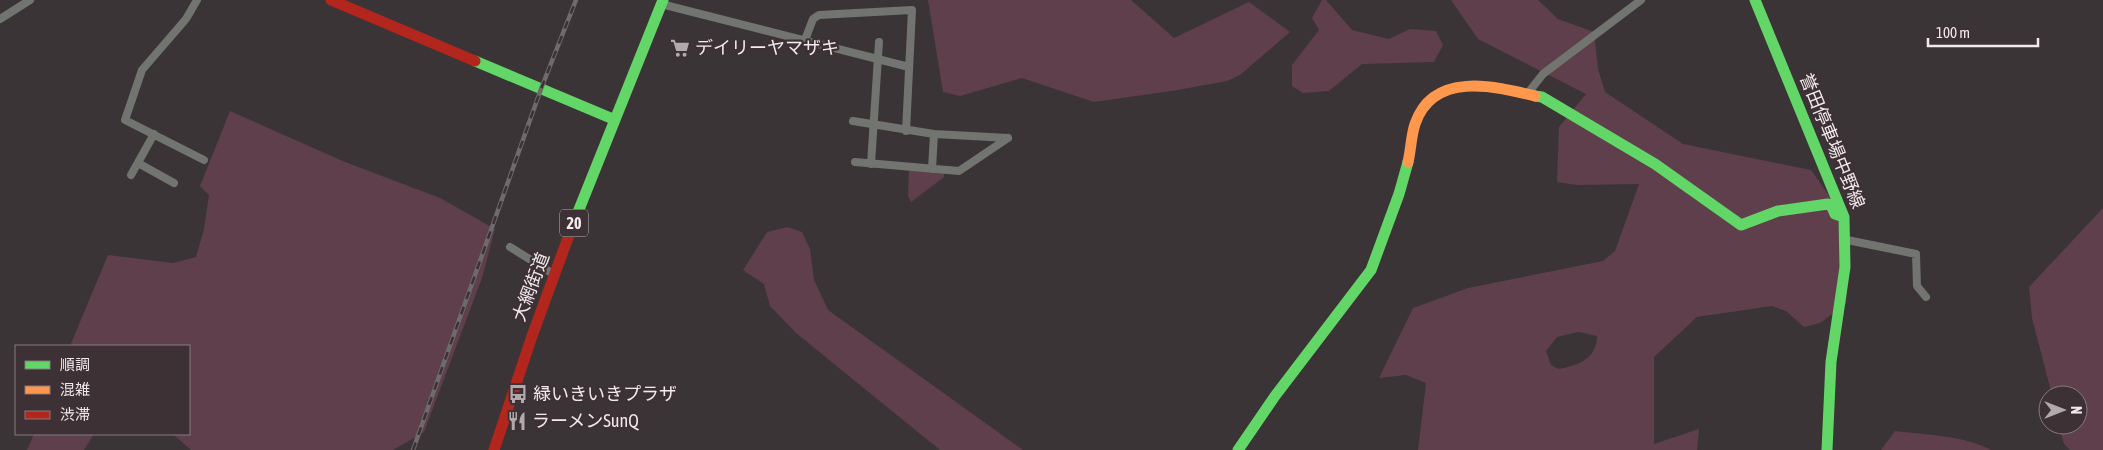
<svg xmlns="http://www.w3.org/2000/svg" width="2103" height="450" font-family="'Asap Condensed','Noto Sans JP',sans-serif">
	<rect width="100%" height="100%" fill="#3a3436"/>
	<!-- green -->
	<path fill="#5f3f4c" fill-rule="evenodd" d="M928,0H1131L1174,38L1249,2L1290,32L1240,75L1227,81L1178,90L1094,102L1022,78L960,96L943,92Z
		M1322,0H1326L1352,30L1389,39L1410,29L1436,31L1443,45L1434,62L1362,64L1329,91L1303,93L1292,86V65L1319,30L1312,18Z
		M1451,0H1538L1558,19L1594,32L1598,69L1605,92L1683,144L1811,170L1835,204L1849,256L1846,304L1820,323L1804,327L1786,311L1772,306L1697,317L1654,357V444L1699,429L1697,450H1418L1426,383L1406,375L1379,378L1413,308L1468,288L1603,261L1615,251L1639,184L1577,185L1557,182L1559,127L1586,94L1478,39ZM1578,332L1597,336C1597,359 1577,366 1558,369L1551,365L1546,351L1557,337Z
		M230,111L345,162L440,198L495,229L482,278L424,432L393,450H191L173,434H189V346H70L108,255L173,263L196,257L204,229L209,195L200,186Z
		M909,170L944,172V177L911,202L908,196Z
		M2103,208V450H2070L2064,444L2059,425H2078V395H2052L2032,318L2029,287Z
		M787,227L802,232L810,249L814,280L828,310L1023,450H940L796,333L770,306L764,284L743,270L767,232Z
		M1895,431C1926,435 1963,435 1991,450H1881Z
		M34,434H94L84,450H27Z"/>
	<g fill="none" stroke-linecap="round" stroke-linejoin="round">
		<!-- street -->
		<path stroke="#71746f" stroke-width="8" d="M197,0L186,19L142,70L125,120L204,160
			M661,4L909,67
			M0,19L30,0
			M805,40L813,19L819,15L912,10L906,131
			M1528,93L1543,74L1641,0
			M853,121L934,134L1008,138
			M855,162L959,171L1008,138
			M138,163L174,183
			M871,164L879,42
			M932,169L934,134
			M131,175L154,134
			M1847,240L1916,254L1917,286L1926,297
			M510,247L555,275"/>
		<!-- fast -->
		<path stroke="#63d668" stroke-width="11" d="M1755,0L1844,217L1845,267L1831,362L1827,450
			M475,61L613,119
			M1535,96L1542,97L1655,164L1741,225L1778,211L1828,204L1832,207L1835,214L1844,217
			M572,227L663,0
			M1238,450L1275,396L1371,270L1399,194L1408,162"/>
		<!-- slow -->
		<path stroke="#ff974d" stroke-width="11" d="M1408,162C1411,150 1411,136 1415,124C1433,71 1494,86 1535,96"/>
		<!-- jam -->
		<path stroke="#b3261e" stroke-width="11" d="M331,0L475,61
			M494,450L532,336L572,227"/>
		<!-- rail casing -->
		<g stroke="#6d6b6b" stroke-width="4.5">
			<path id="rail" d="M413,450L541,89L576,0"/>
		</g>
		<!-- rail -->
		<use href="#rail" stroke="#3d3135" stroke-width="2.5" stroke-dasharray="8" stroke-linecap="butt"/>
	</g>
	<!-- icons -->
	<defs>
		<g id="supermarket-bare" transform="scale(1.5)"><path d="M-6-5.5h2.5l.6 2H6L4.5 2H-2.5L-4.4-4H-6ZM-1.5 3.2a1.3 1.3 0 1 0 .1 0ZM3 3.2a1.3 1.3 0 1 0 .1 0Z" fill="#b1aaac" stroke="#3d3135" stroke-width="2.5" paint-order="stroke"/></g>
		<g id="bus-bare" transform="scale(1.5)"><path d="M-5-6H5V4H4V6H2V4H-2V6H-4V4H-5ZM-3.5-4V0h7V-4ZM-3.5 1.2v1.5H-2V1.2ZM2 1.2v1.5H3.5V1.2Z" fill="#b1aaac" stroke="#3d3135" stroke-width="2.5" paint-order="stroke"/></g>
		<g id="restaurant-bare" transform="scale(1.5)"><path d="M-5-6h1v4h1v-4h1v4h1v-4h1v5L-1.5 .5V6h-2V.5L-5-1ZM5-6V6H3V1.5H1.5Q1.5-4 5-6Z" fill="#b1aaac" stroke="#3d3135" stroke-width="2.5" paint-order="stroke"/></g>
	</defs>
	<g fill-rule="evenodd">
		<use href="#supermarket-bare" x="680" y="48"/>
		<use href="#bus-bare" x="518" y="394"/>
		<use href="#restaurant-bare" x="517" y="421"/>
	</g>
	<g text-anchor="middle" stroke-width="4.5" stroke-linejoin="round" paint-order="stroke">
		<!-- shield labels -->
		<rect fill="#3d3135" stroke="#bbb2b5" stroke-width="1" x="560" y="209.5" width="28" height="27" rx="4"/>
		<g font-size="16" font-weight="bold" fill="#f1e9ec">
			<text x="574" y="229">20</text>
		</g>
		<!-- poi labels -->
		<g font-size="18" fill="#f1e9ec" stroke="#3d3135" text-anchor="start">
			<text x="695" y="54">デイリーヤマザキ</text>
			<text x="533" y="400">緑いきいきプラザ</text>
			<text x="532" y="427">ラーメンSunQ</text>
		</g>
		<!-- street labels -->
		<g font-size="18" fill="#f1e9ec" stroke="#3d3135">
			<text transform="translate(1832 141) rotate(68)" y="6">誉田停車場中野線</text>
			<text transform="translate(531 287) rotate(-69)" y="6">大網街道</text>
		</g>
	</g>
	<!-- legend -->
	<rect x="15" y="345" width="175" height="90" fill="#3d3135" stroke="#857b7e"/>
	<rect x="25" y="361" width="25" height="8" fill="#63d668" stroke="#857b7e"/>
	<text x="60" y="370" font-size="15" fill="#f1e9ec">順調</text>
	<rect x="25" y="386" width="25" height="8" fill="#ff974d" stroke="#857b7e"/>
	<text x="60" y="395" font-size="15" fill="#f1e9ec">混雑</text>
	<rect x="25" y="411" width="25" height="8" fill="#b3261e" stroke="#857b7e"/>
	<text x="60" y="420" font-size="15" fill="#f1e9ec">渋滞</text>
	<!-- north arrow -->
	<g transform="translate(2063 410) rotate(90)"><circle r="24" fill="#3d3135" stroke="#857b7e"/>
	<path d="M0-4L9 19L0 12L-9 19Z" fill="#b1aaac"/>
	<text y="-8" font-size="14" font-weight="bold" text-anchor="middle" fill="#f1e9ec">N</text>
	</g>
	<!-- scale -->
	<path d="M1928 38v8h110v-8" fill="none" stroke="#f1e9ec" stroke-width="2.5"/>
	<text x="1936" y="38" font-size="15" fill="#f1e9ec" stroke="#3d3135" stroke-width="4" paint-order="stroke">100 m</text>
</svg>
